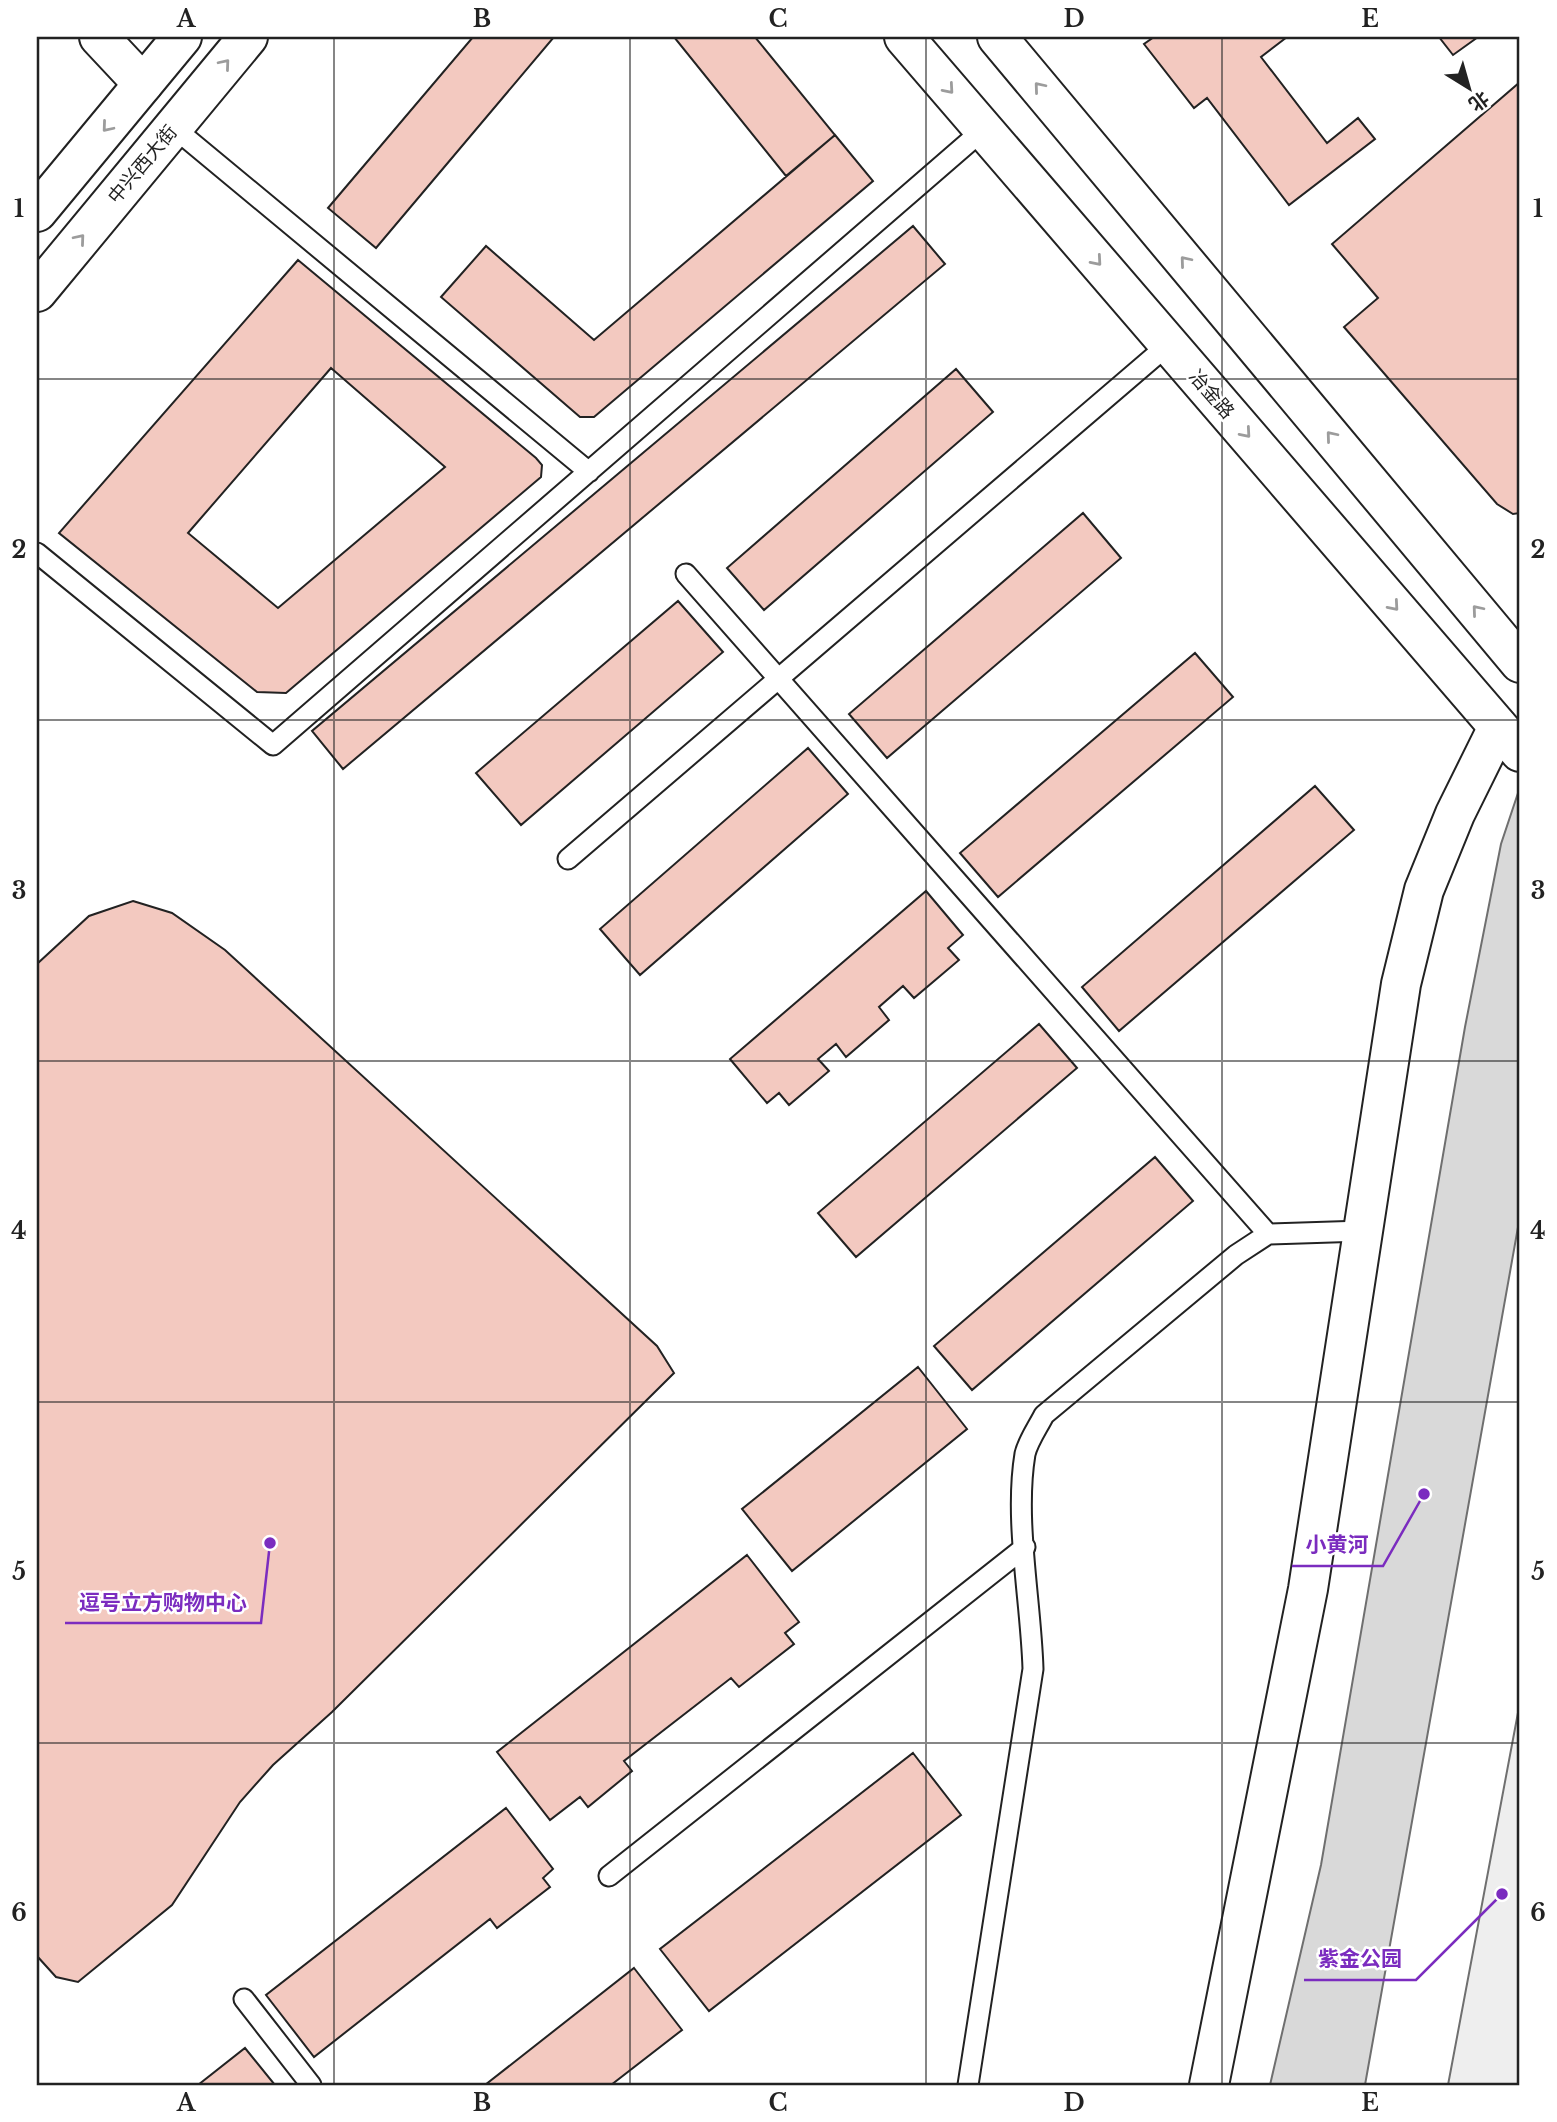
<svg xmlns="http://www.w3.org/2000/svg" width="1557" height="2122" font-family="'Libre Baskerville','Noto Sans SC',serif">
	<rect width="100%" height="100%" fill="#fff"/>
	<!-- green -->
	<path fill="#eee" stroke="#6f6f6f" stroke-width="2" d="M1520,1702V2085H1448Z"/>
	<!-- water -->
	<path fill="#d9d9d9" stroke="#6f6f6f" stroke-width="2" d="M1520,787V1216L1365,2085H1270L1321,1865L1465,1027L1501,844Z"/>
	<!-- building -->
	<path fill="#f3c9c0" stroke="#222" stroke-width="2" fill-rule="evenodd" d="M473,37H554L376,248L328,208Z
		M674,37H755L835,135L786,176Z
		M1154,37H1287L1261,57L1327,143L1358,118L1375,139L1289,205L1207,98L1194,108L1144,44Z
		M1439,37H1478L1453,55Z
		M1520,82V513L1513,514L1497,504L1344,327L1378,298L1332,244Z
		M835,135L873,181L594,417H580L441,297L486,246L594,340Z
		M913,226L945,264L343,769L312,731Z
		M298,260L536,458L542,465L541,477L286,693L257,692L59,533ZM331,368L445,467L278,608L188,533Z
		M956,369L993,412L764,610L727,568Z
		M1083,513L1121,558L887,758L849,714Z
		M678,601L723,652L521,825L476,773Z
		M1195,653L1233,697L998,897L960,853Z
		M808,748L848,794L640,975L600,929Z
		M1315,786L1354,830L1119,1031L1082,987Z
		M926,891L963,935L948,948L959,960L914,998L903,986L879,1007L889,1020L846,1057L836,1044L818,1059L829,1071L789,1105L779,1093L767,1103L730,1059Z
		M133,901L172,913L225,950L657,1346L674,1373L332,1712L273,1765L240,1802L172,1905L78,1982L56,1977L37,1956V964L89,916Z
		M1039,1024L1077,1068L856,1257L818,1213Z
		M1155,1157L1193,1201L972,1390L934,1346Z
		M918,1367L967,1429L792,1571L742,1509Z
		M747,1555L799,1622L785,1633L794,1644L739,1687L731,1678L624,1761L632,1771L588,1807L580,1797L550,1820L497,1752Z
		M913,1753L961,1815L709,2011L660,1949Z
		M506,1808L553,1869L543,1878L550,1887L497,1928L490,1919L314,2057L266,1995Z
		M634,1968L682,2030L611,2085H485Z
		M245,2048L275,2085H198Z"/>
	<g fill="none" stroke-linecap="round" stroke-linejoin="round">
		<!-- lane casing -->
		<g stroke="#222" stroke-width="23">
			<path id="lane" d="M173,127L589,472
				M37,553L273,745L984,129
				M686,574L1268,1234
				M568,859L1169,344
				M609,1876L1025,1547
				M244,1999L311,2085
				M968,2085L1033,1669C1031,1601 1014,1520 1025,1454C1028,1441 1038,1427 1044,1415L1236,1255L1268,1234L1363,1231"/>
		</g>
		<!-- street casing -->
		<g stroke="#222" stroke-width="42">
			<path id="street" d="M99,37L143,84
				M1209,2085L1308,1589L1401,984L1424,890L1455,814L1498,727"/>
		</g>
		<!-- secondary casing -->
		<g stroke="#222" stroke-width="42">
			<path id="secondary" d="M904,37L1520,752
				M997,37L1520,663"/>
		</g>
		<!-- primary casing -->
		<g stroke="#222" stroke-width="42">
			<path id="primary" d="M37,212L182,37
				M37,292L248,37"/>
		</g>
		<!-- lane -->
		<use href="#lane" stroke="#fff" stroke-width="19"/>
		<!-- street -->
		<use href="#street" stroke="#fff" stroke-width="38"/>
		<!-- secondary -->
		<use href="#secondary" stroke="#fff" stroke-width="38"/>
		<!-- primary -->
		<use href="#primary" stroke="#fff" stroke-width="38"/>
	</g>
	<!-- one-way arrows -->
	<defs><path id="oneway-chevron" d="M-2-3.5L2.5 0L-2 3.5" fill="none" stroke-width="1.6" stroke-linecap="round" stroke-linejoin="round" transform="scale(1.75)"/></defs>
	<g stroke="#9c9c9c">
		<use href="#oneway-chevron" transform="translate(225 64) rotate(-50)"/>
		<use href="#oneway-chevron" transform="translate(1039 87) rotate(-130)"/>
		<use href="#oneway-chevron" transform="translate(949 89) rotate(49)"/>
		<use href="#oneway-chevron" transform="translate(107 127) rotate(130)"/>
		<use href="#oneway-chevron" transform="translate(80 239) rotate(-50)"/>
		<use href="#oneway-chevron" transform="translate(1097 261) rotate(49)"/>
		<use href="#oneway-chevron" transform="translate(1185 261) rotate(-130)"/>
		<use href="#oneway-chevron" transform="translate(1246 433) rotate(49)"/>
		<use href="#oneway-chevron" transform="translate(1331 436) rotate(-130)"/>
		<use href="#oneway-chevron" transform="translate(1394 606) rotate(49)"/>
		<use href="#oneway-chevron" transform="translate(1477 610) rotate(-130)"/>
	</g>
	<!-- grid -->
	<path fill="none" stroke="#222" stroke-width="2" stroke-opacity="0.55" d="M334,37V2085M630,37V2085M926,37V2085M1222,37V2085M37,379H1520M37,720H1520M37,1061H1520M37,1402H1520M37,1743H1520"/>
	<g text-anchor="middle" stroke-width="5" stroke-linejoin="round" paint-order="stroke">
		<!-- street labels -->
		<g font-size="19" fill="#222" stroke="#fff">
			<text transform="translate(142 164) rotate(-50)" y="7">中兴西大街</text>
			<text transform="translate(1212 394) rotate(49)" y="7">冶金路</text>
		</g>
	</g>
	<!-- callouts -->
	<path fill="none" stroke="#7b2cbf" stroke-width="2.5" d="M1424 1494L1383 1566H1292M270 1543L261 1623H65M1502 1894L1416 1980H1304"/>
	<g fill="#7b2cbf" stroke="#fff" stroke-width="2.5">
		<circle cx="1424" cy="1494" r="7"/>
		<circle cx="270" cy="1543" r="7"/>
		<circle cx="1502" cy="1894" r="7"/>
	</g>
	<g font-size="21" text-anchor="middle" font-weight="bold" fill="#7b2cbf" stroke="#fff" stroke-width="5" stroke-linejoin="round" paint-order="stroke">
		<text x="1337" y="1552">小黄河</text>
		<text x="163" y="1610">逗号立方购物中心</text>
		<text x="1360" y="1966">紫金公园</text>
	</g>
	<!-- border -->
	<rect width="1557" height="2122" fill="none" stroke="#ffffff" stroke-width="77"/>
	<!-- north arrow -->
	<g transform="translate(1469 88) rotate(143)" stroke="#ffffff" stroke-width="5" paint-order="stroke">
	<path d="M0-5L12 26L0 18L-12 26Z" fill="#222222"/>
	<text y="-10" font-size="19" font-weight="bold" text-anchor="middle" fill="#222222">北</text>
	</g>
	<rect x="38" y="38" width="1480" height="2046" fill="none" stroke="#222" stroke-width="2.5"/>
	<g font-size="23" text-anchor="middle" font-weight="bold" fill="#222">
		<text x="186" y="27">A</text>
		<text x="482" y="27">B</text>
		<text x="778" y="27">C</text>
		<text x="1074" y="27">D</text>
		<text x="1370" y="27">E</text>
		<text x="19" y="217">1</text>
		<text x="1538" y="217">1</text>
		<text x="19" y="558">2</text>
		<text x="1538" y="558">2</text>
		<text x="19" y="899">3</text>
		<text x="1538" y="899">3</text>
		<text x="19" y="1239">4</text>
		<text x="1538" y="1239">4</text>
		<text x="19" y="1580">5</text>
		<text x="1538" y="1580">5</text>
		<text x="19" y="1921">6</text>
		<text x="1538" y="1921">6</text>
		<text x="186" y="2111">A</text>
		<text x="482" y="2111">B</text>
		<text x="778" y="2111">C</text>
		<text x="1074" y="2111">D</text>
		<text x="1370" y="2111">E</text>
	</g>
</svg>
